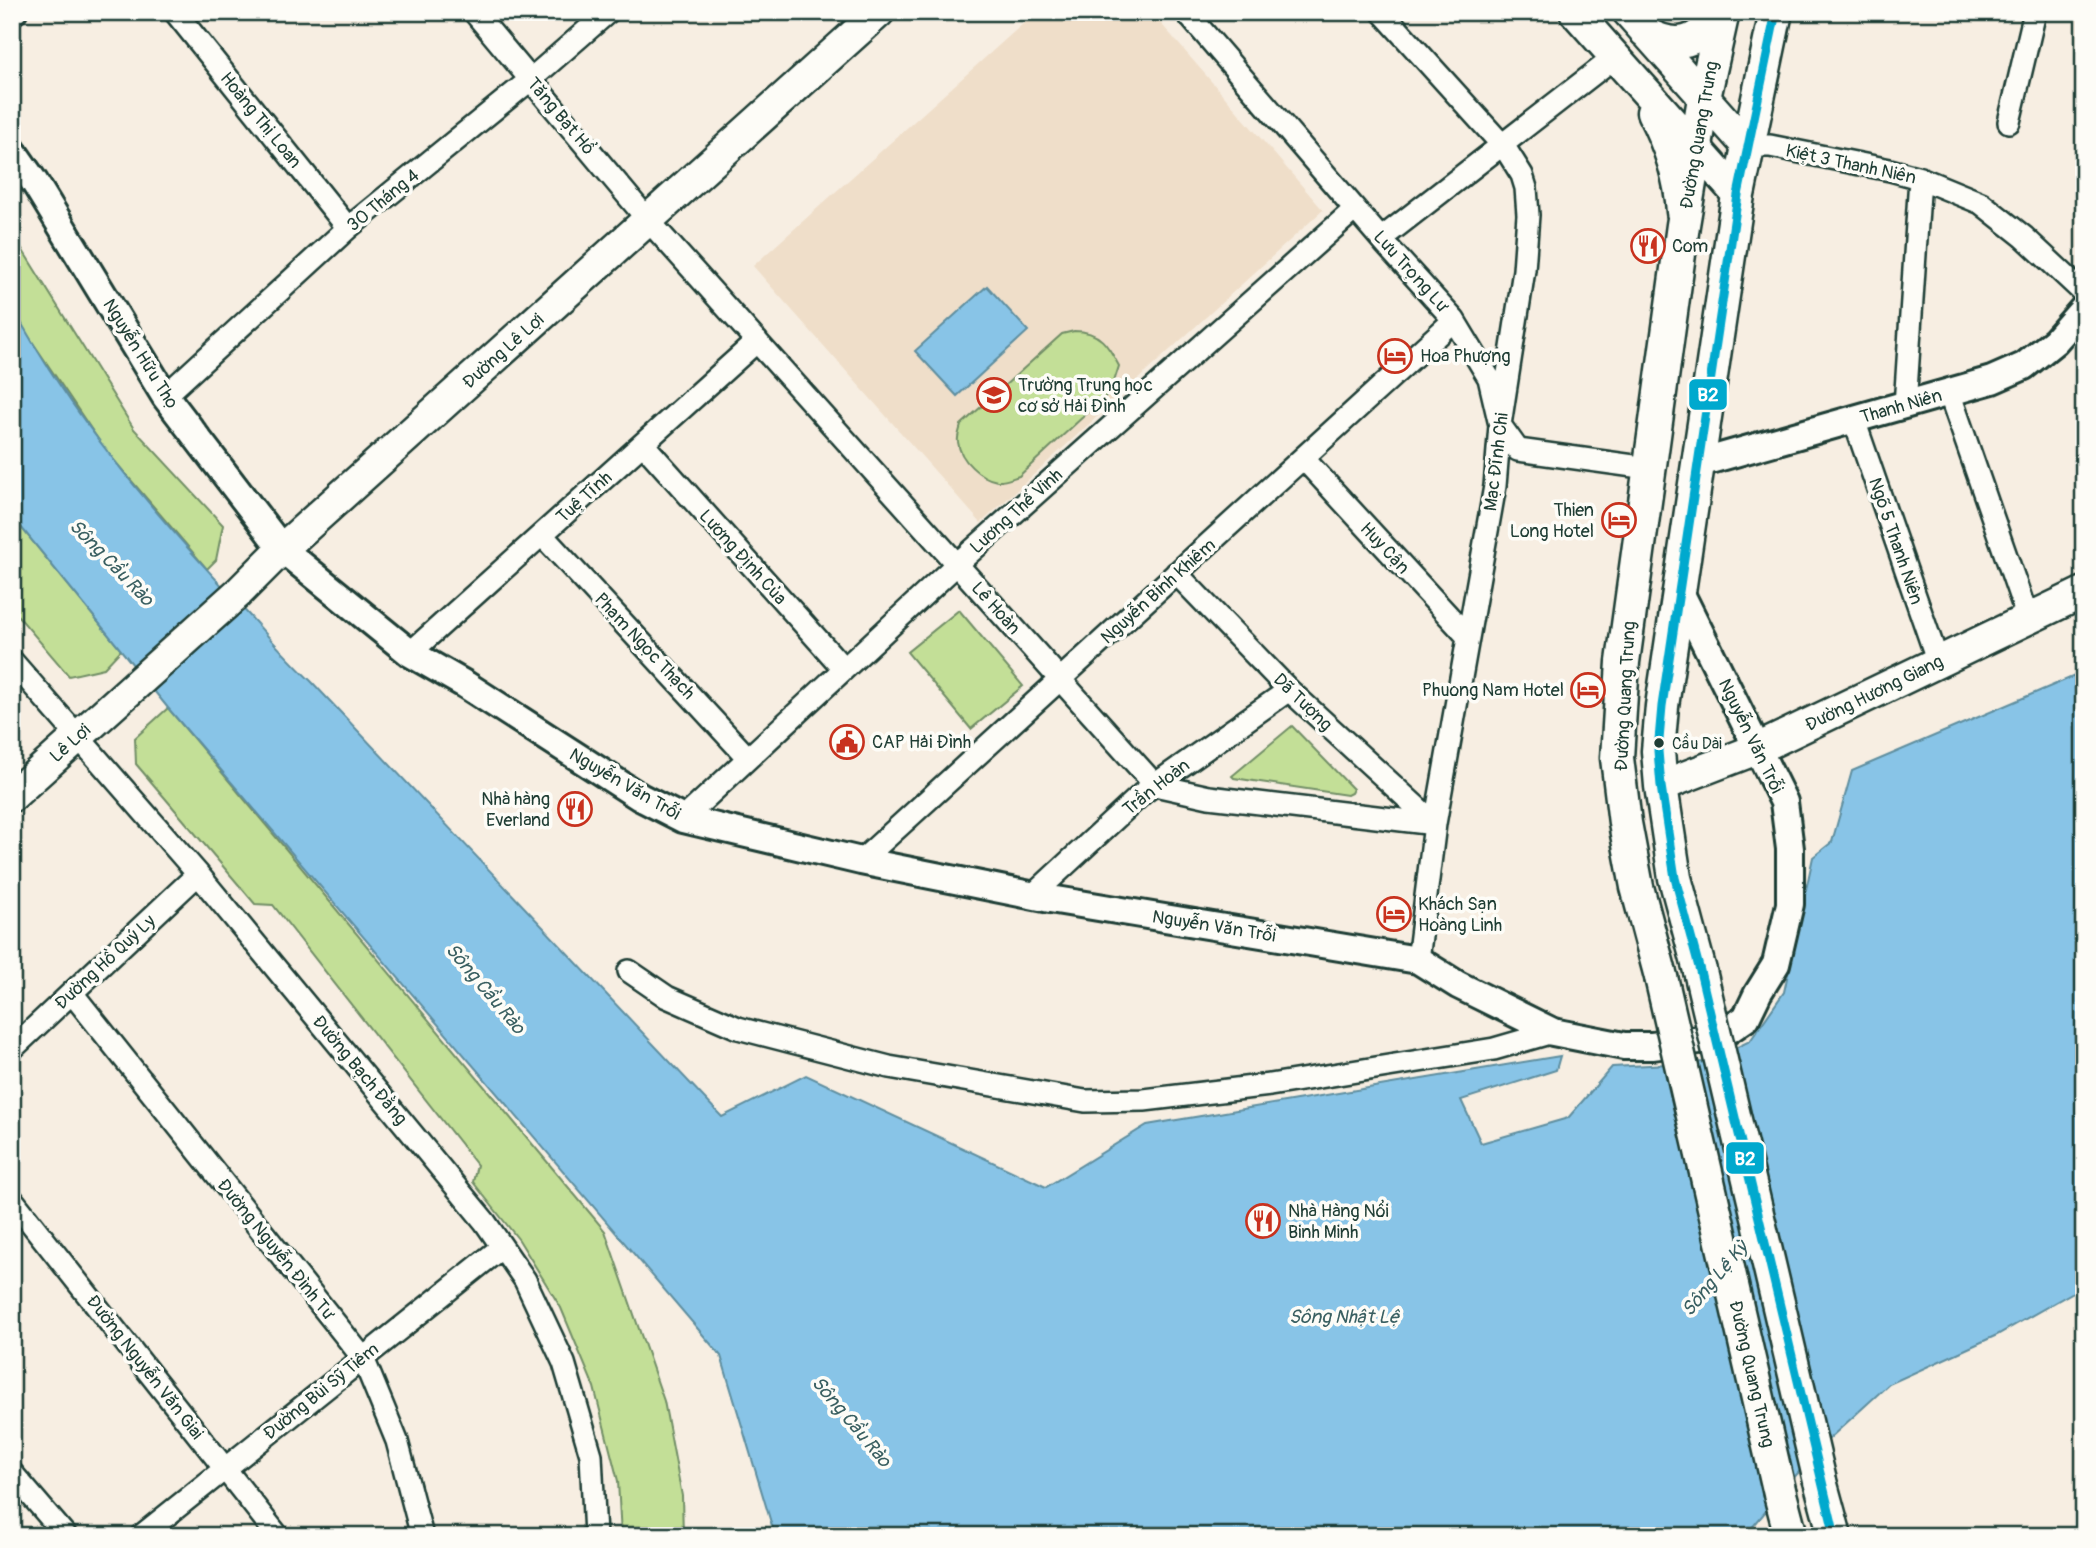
<svg xmlns="http://www.w3.org/2000/svg" width="2096" height="1548" font-family="Pangolin,sans-serif">
	<rect width="100%" height="100%" fill="#f7eee2"/>
	<filter id="ink" filterUnits="userSpaceOnUse"><feTurbulence type="fractalNoise" baseFrequency=".0143" numOctaves="2"/><feDisplacementMap in="SourceGraphic" scale="14" xChannelSelector="R" yChannelSelector="G"/><feConvolveMatrix kernelMatrix="1 2 1 2 8 2 1 2 1" color-interpolation-filters="sRGB"/></filter>
	<g filter="url(#ink)">
		<!-- built -->
		<path fill="#efdec9" d="M1036,12H1151L1323,210L981,523L753,266Z"/>
		<!-- green -->
		<path fill="#c3df97" stroke="#718e66" stroke-width="2" d="M12,233L134,429L223,525L216,560L207,569L106,451L25,331L12,306Z
			M1074,331C1100,331 1108,345 1119,366L1111,391L1019,476C1012,478 1004,482 997,481C980,478 960,460 958,442C957,437 960,430 961,425L1062,334Z
			M12,516L121,650L104,668L69,676L12,609Z
			M959,610L1023,686L971,729L907,652Z
			M168,708L605,1231L664,1401L682,1496L683,1536H621L618,1481L594,1387L561,1308L519,1240L473,1182L477,1165L273,905L255,904L136,764L135,738Z
			M1292,726L1353,789L1351,793L1347,795L1234,778L1232,776Z"/>
		<!-- water -->
		<path fill="#88c4e7" stroke="#5e8e9f" stroke-width="2" d="M987,286L1028,331L957,396L915,351Z
			M12,306C71,416 153,512 238,603C263,630 284,656 311,681L722,1117L806,1075L1046,1187L1147,1125L1560,1056L1556,1070L1461,1100L1481,1143L1568,1118L1612,1067L1706,1062L1750,1041L1784,992L1813,857L1832,842L1852,771L2084,672V1286L1997,1335L1889,1384L1819,1448L1745,1536H775L721,1356L168,708L12,516Z"/>
		<g fill="none" stroke-linecap="round" stroke-linejoin="round">
			<!-- minor casing -->
			<g stroke="#1f3d34" stroke-width="26">
				<path id="minor" d="M175,12L348,228
					M474,12L648,220L1155,785L1209,797L1435,824
					M1186,12L1387,246L1454,320L1489,378L1500,425L1518,450L1648,468
					M1382,12L1505,148L1522,175L1526,188L1528,215L1524,270L1500,425L1495,486L1435,824L1418,960
					M12,15L16,12
					M2009,122L2035,12
					M1747,146H1770L1890,170L1920,178L1981,203L2024,237L2084,293
					M1382,238L1615,57
					M1949,392L2028,619
					M165,396L348,228L530,80L608,12
					M1905,406L1920,178
					M1854,420L1938,662
					M643,444L844,669
					M1303,458L1468,637
					M542,535L748,758
					M1176,573L1289,690L1435,824
					M410,653L757,341
					M12,661L198,874L485,1222L525,1280L564,1363L591,1455L595,1536
					M683,819L957,564L1355,209
					M861,861L1454,320
					M1032,896L1143,793L1289,690
					M629,971L667,997L738,1028L889,1067L1085,1101L1144,1100L1270,1085L1494,1049L1553,1032
					M72,993L363,1358L397,1441L422,1536
					M12,1049L198,874
					M12,1199L278,1536
					M12,1473L66,1536
					M141,1536L502,1247"/>
			</g>
			<!-- tertiary casing -->
			<g stroke="#1f3d34" stroke-width="32">
				<path id="tertiary" d="M12,150L35,183L165,396L282,549L410,653L466,685L640,797L683,819L861,861L1050,899L1418,960L1458,985L1553,1032L1624,1046H1652L1707,1039L1727,1031L1746,1018L1758,993L1776,964L1790,904V849L1784,802L1678,588
					M1696,464L1992,380L2024,366L2055,341L2084,308"/>
			</g>
			<!-- secondary casing -->
			<g stroke="#1f3d34" stroke-width="35">
				<path id="secondary" d="M1575,12L1738,195
					M1628,12L1747,146
					M1645,32C1677,50 1700,44 1717,12
					M1652,112C1668,143 1680,177 1682,212
					M1661,786L1757,749L2084,592
					M12,796L238,593L282,549L879,12"/>
			</g>
			<!-- primary casing -->
			<g stroke="#1f3d34" stroke-width="37">
				<path id="primary" d="M1700,971L1675,878L1661,786L1658,751L1662,706L1738,195L1776,12
					M1661,977L1637,887L1625,823L1617,758L1623,662L1683,225L1704,98L1723,12
					M1820,1481L1835,1536
					M1780,1494L1791,1536"/>
			</g>
			<!-- minor -->
			<use href="#minor" stroke="#fdfcf7" stroke-width="21"/>
			<!-- tertiary -->
			<use href="#tertiary" stroke="#fdfcf7" stroke-width="26"/>
			<!-- secondary -->
			<use href="#secondary" stroke="#fdfcf7" stroke-width="30"/>
			<!-- primary -->
			<use href="#primary" stroke="#fdfcf7" stroke-width="32"/>
			<!-- primary-bridge casing -->
			<g stroke="#1f3d34" stroke-width="37" stroke-linecap="butt">
				<path id="primary-bridge" d="M1700,971L1820,1481
					M1661,977L1780,1494"/>
			</g>
			<!-- primary-bridge -->
			<use href="#primary-bridge" stroke="#fdfcf7" stroke-width="32"/>
			<!-- bus-1 casing -->
			<g stroke="#fdfcf7" stroke-width="14">
				<path id="bus-1" d="M1776,12L1738,195L1662,706L1658,751L1661,786L1675,878L1700,971L1835,1536"/>
			</g>
			<!-- bus-1 -->
			<use href="#bus-1" stroke="#00a9ce" stroke-width="9"/>
		</g>
	</g>
	<!-- icons -->
	<defs>
		<g id="restaurant-ring" transform="scale(1.75)"><circle r="9.5" fill="#fdfcf7" stroke="#c8321e" stroke-width="1.5"/><path d="M-5-6h1v4h1v-4h1v4h1v-4h1v5L-1.5 .5V6h-2V.5L-5-1ZM5-6V6H3V1.5H1.5Q1.5-4 5-6Z" fill="#c8321e"/></g>
		<g id="hotel-ring" transform="scale(1.75)"><circle r="9.5" fill="#fdfcf7" stroke="#c8321e" stroke-width="1.5"/><path d="M-6-4.5h1.5V1H6V5H4.5V3h-9V5H-6ZM-4 0a1.8 1.8 0 1 1 3.6 0ZM.5 0V-2.5h3Q6-2.5 6 0Z" fill="#c8321e"/></g>
		<g id="school-ring" transform="scale(1.75)"><circle r="9.5" fill="#fdfcf7" stroke="#c8321e" stroke-width="1.5"/><path d="M0-5L7-2L0 1L-7-2ZM-4 1L0 2.5L4 1V4Q0 6-4 4Z" fill="#c8321e"/></g>
		<g id="civic-ring" transform="scale(1.75)"><circle r="9.5" fill="#fdfcf7" stroke="#c8321e" stroke-width="1.5"/><path d="M-.6-6.5H3V-4.5H.6V-3L4-1V1h2V6H-6V1h2V-1L-.6-3ZM-1.2 2.5V6h2.4V2.5Z" fill="#c8321e"/></g>
	</defs>
	<g fill-rule="evenodd">
		<use href="#restaurant-ring" x="1648" y="246"/>
		<use href="#hotel-ring" x="1395" y="356"/>
		<use href="#school-ring" x="994" y="395"/>
		<use href="#hotel-ring" x="1619" y="520"/>
		<use href="#hotel-ring" x="1588" y="690"/>
		<use href="#civic-ring" x="847" y="742"/>
		<use href="#restaurant-ring" x="575" y="809"/>
		<use href="#hotel-ring" x="1394" y="914"/>
		<use href="#restaurant-ring" x="1263" y="1221"/>
	</g>
	<!-- markers -->
	<circle fill="#1f3d34" stroke="#fdfcf7" stroke-width="2.5" cx="1659" cy="743" r="6"/>
	<g text-anchor="middle" stroke-width="7" stroke-linejoin="round" paint-order="stroke">
		<!-- bus labels -->
		<g font-size="16" fill="#1f3d34" stroke="#fdfcf7" text-anchor="start">
			<text x="1672" y="749">Cầu Dài</text>
		</g>
		<!-- street labels -->
		<g font-size="18" fill="#1f3d34" stroke="#fdfcf7">
			<text transform="translate(561 116) rotate(50)" y="6">Tăng Bạt Hổ</text>
			<text transform="translate(261 120) rotate(51)" y="6">Hoàng Thị Loan</text>
			<text transform="translate(1699 135) rotate(-80)" y="6">Đường Quang Trung</text>
			<text transform="translate(1851 164) rotate(12)" y="6">Kiệt 3 Thanh Niên</text>
			<text transform="translate(383 200) rotate(-39)" y="6">30 Tháng 4</text>
			<text transform="translate(1411 271) rotate(48)" y="6">Lưu Trọng Lư</text>
			<text transform="translate(503 351) rotate(-42)" y="6">Đường Lê Lợi</text>
			<text transform="translate(141 354) rotate(58)" y="6">Nguyễn Hữu Thọ</text>
			<text transform="translate(1901 406) rotate(-16)" y="6">Thanh Niên</text>
			<text transform="translate(1496 462) rotate(-83)" y="6">Mạc Đĩnh Chi</text>
			<text transform="translate(584 497) rotate(-42)" y="6">Tuệ Tĩnh</text>
			<text transform="translate(1016 511) rotate(-42)" y="6">Lương Thế Vinh</text>
			<text transform="translate(1896 541) rotate(71)" y="6">Ngõ 5 Thanh Niên</text>
			<text transform="translate(1385 548) rotate(47)" y="6">Huy Cận</text>
			<text transform="translate(743 557) rotate(48)" y="6">Lương Định Của</text>
			<text transform="translate(1158 591) rotate(-42)" y="6">Nguyễn Bỉnh Khiêm</text>
			<text transform="translate(996 608) rotate(48)" y="6">Lê Hoàn</text>
			<text transform="translate(645 646) rotate(47)" y="6">Phạm Ngọc Thạch</text>
			<text transform="translate(1874 693) rotate(-26)" y="6">Đường Hương Giang</text>
			<text transform="translate(1625 696) rotate(-87)" y="6">Đường Quang Trung</text>
			<text transform="translate(1303 702) rotate(44)" y="6">Dã Tượng</text>
			<text transform="translate(1751 736) rotate(64)" y="6">Nguyễn Văn Trỗi</text>
			<text transform="translate(70 743) rotate(-42)" y="6">Lê Lợi</text>
			<text transform="translate(625 784) rotate(30)" y="6">Nguyễn Văn Trỗi</text>
			<text transform="translate(1156 787) rotate(-38)" y="6">Trần Hoàn</text>
			<text transform="translate(1214 926) rotate(9)" y="6">Nguyễn Văn Trỗi</text>
			<text transform="translate(105 962) rotate(-43)" y="6">Đường Hồ Quý Ly</text>
			<text transform="translate(360 1070) rotate(50)" y="6">Đường Bạch Đằng</text>
			<text transform="translate(276 1249) rotate(51)" y="6">Đường Nguyễn Đình Tư</text>
			<text transform="translate(145 1367) rotate(52)" y="6">Đường Nguyễn Văn Giai</text>
			<text transform="translate(1752 1374) rotate(77)" y="6">Đường Quang Trung</text>
			<text transform="translate(321 1391) rotate(-39)" y="6">Đường Bùi Sỹ Tiêm</text>
		</g>
		<!-- poi labels -->
		<g font-size="18" fill="#1f3d34" stroke="#fdfcf7" text-anchor="start">
			<text x="1672" y="252">Com</text>
			<text x="1420" y="362">Hoa Phượng</text>
			<text x="1018" y="391">Trường Trung học<tspan x="1018" dy="21">cơ sở Hải Đình</tspan></text>
			<text x="1594" y="516" text-anchor="end">Thien<tspan x="1594" dy="21">Long Hotel</tspan></text>
			<text x="1564" y="696" text-anchor="end">Phuong Nam Hotel</text>
			<text x="872" y="748">CAP Hải Đình</text>
			<text x="550" y="805" text-anchor="end">Nhà hàng<tspan x="550" dy="21">Everland</tspan></text>
			<text x="1418" y="910">Khách Sạn<tspan x="1418" dy="21">Hoàng Linh</tspan></text>
			<text x="1288" y="1217">Nhà Hàng Nổi<tspan x="1288" dy="21">Binh Minh</tspan></text>
		</g>
		<!-- water labels -->
		<g font-size="19" font-style="italic" fill="#395f61" stroke="#fdfcf7">
			<text transform="translate(112 562) rotate(46)" y="7">Sông Cầu Rào</text>
			<text transform="translate(486 988) rotate(50)" y="7">Sông Cầu Rào</text>
			<text transform="translate(1714 1278) rotate(-50)" y="7">Sông Lệ Kỳ</text>
			<text x="1344" y="1323">Sông Nhật Lệ</text>
			<text transform="translate(852 1421) rotate(50)" y="7">Sông Cầu Rào</text>
		</g>
	</g>
	<g stroke="#fdfcf7" stroke-width="2.5">
		<rect x="1688" y="378" width="40" height="33" rx="7" fill="#00a9ce"/>
		<rect x="1725" y="1141" width="40" height="34" rx="7" fill="#00a9ce"/>
	</g>
	<g font-size="19" text-anchor="middle" font-weight="bold" fill="#fff">
		<text x="1708" y="401">B2</text>
		<text x="1745" y="1165">B2</text>
	</g>
	<!-- margin -->
	<rect width="2096" height="1548" fill="none" stroke="#fdfcf7" stroke-width="42"/>
	<rect x="21" y="21" width="2054" height="1506" fill="none" stroke="#1f3d34" stroke-width="2.5" filter="url(#ink)"/>
</svg>
